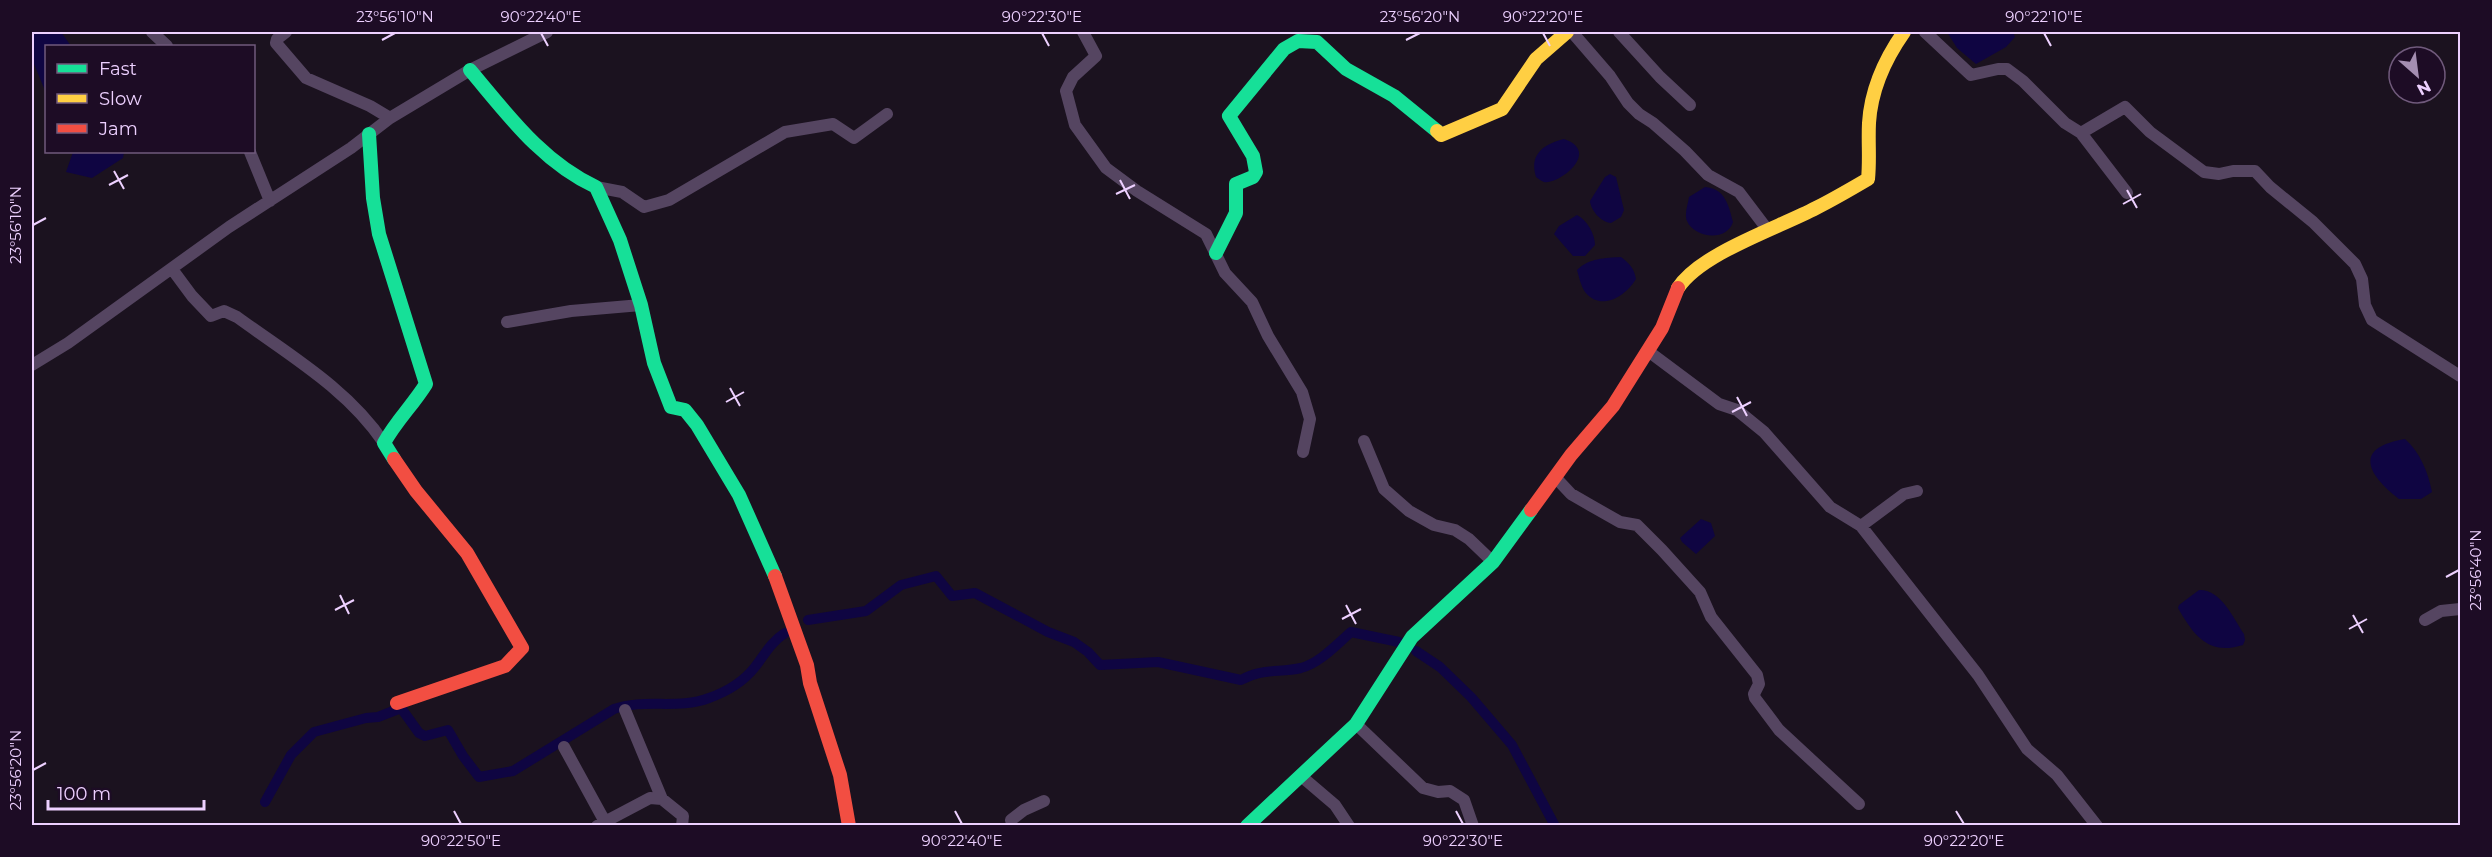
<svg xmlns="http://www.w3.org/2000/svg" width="2492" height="857" font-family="Montserrat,sans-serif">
	<rect width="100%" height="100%" fill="#1b121f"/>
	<!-- water -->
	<path fill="#0f0542" d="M32,32H61L71,46H46V93L32,59Z
		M1947,32H2013L2015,37L2006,47L1976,64L1957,48Z
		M1564,139C1602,152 1558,185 1544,182C1541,181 1539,179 1536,177C1529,155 1543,144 1564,139Z
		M73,152H124L123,158L92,178L66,172Z
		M1610,174L1616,177L1624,210L1621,217L1611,223C1601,222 1591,211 1590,201L1605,177Z
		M1705,187C1725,188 1729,206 1733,222C1727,242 1694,238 1687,221C1684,214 1688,204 1689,197Z
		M1577,215C1587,220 1595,234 1595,245L1585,256H1573L1554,234L1559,226Z
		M1621,257C1629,263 1634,268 1636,279C1626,296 1601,312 1585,292C1581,286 1579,277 1577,270C1589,258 1605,258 1621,257Z
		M2405,439C2420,452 2428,472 2432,492L2421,499H2399C2368,475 2352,448 2405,439Z
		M1701,519L1711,523L1715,536L1696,554L1682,542L1680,538Z
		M2199,590C2221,589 2233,618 2244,634L2245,640L2243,645C2209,656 2194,636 2178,608L2179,605Z"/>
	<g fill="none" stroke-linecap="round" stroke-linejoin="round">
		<!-- canal -->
		<path stroke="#0f0542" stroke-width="10" d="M808,620L866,611L901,585L936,576L952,596L975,593L1048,632L1074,642L1088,652L1100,665L1158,662L1241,680C1262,668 1279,673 1301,668C1320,663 1336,645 1351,632L1399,642
			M1416,651L1440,667L1471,697L1512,745L1555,826
			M265,802L291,755L314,732L366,718L378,717L401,708L419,733L425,736L448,730L463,756L479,777L513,771L614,709C645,698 678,710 709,698C726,692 744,681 755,667C765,654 771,642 785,633"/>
		<!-- street -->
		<path stroke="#554561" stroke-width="12" d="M152,32L167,46
			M286,32L277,39L276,43L306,78L370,106L390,118
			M1083,32L1096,56L1073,77L1066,91L1075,125L1106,168L1137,191L1206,234L1225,273L1252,302L1268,336L1302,392L1310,419L1303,452
			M1572,32L1610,76L1628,103L1639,114L1653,123L1685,151L1708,175L1739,192L1767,229
			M1619,32L1660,77L1690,105
			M1925,32L1971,75L1998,69H2007L2023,81L2065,123L2081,133L2127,193
			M2081,133L2125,107L2150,132L2204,172L2219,174L2233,171H2255L2270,187L2313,222L2355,264L2362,279L2365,305L2372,320L2460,376
			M250,152L270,201
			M596,187L622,192L644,207L669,200L785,132L833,124L854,138L887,114
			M172,269L192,296L211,316L224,311L237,317C289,355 348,389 384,443
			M507,322L571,311L641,305
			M1648,351L1719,404L1737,410L1764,432L1830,507L1861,526L1904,494L1917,491
			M32,365L68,343L229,227L351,148L390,118L470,70L547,32
			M1364,441L1384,489L1409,511L1434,525L1455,530L1469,539L1493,562
			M1556,478L1571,494L1590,505L1620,522L1637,525L1662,550L1700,592L1711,617L1757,675L1759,684L1754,694L1755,698L1779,730L1859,804
			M1861,526L1978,675L2027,749L2057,775L2097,826
			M2425,620L2441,611L2460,609
			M625,710L662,799
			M1356,724L1423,788L1438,792L1450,791L1464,800L1473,826
			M564,747L604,820
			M1301,776L1335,805L1349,826
			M597,826L650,798L662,799L683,816L682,826
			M1013,826L1011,820L1024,810L1044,801"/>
		<!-- fast -->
		<path stroke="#16e098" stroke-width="14" d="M470,70C508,115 542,162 596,187L620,240L641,305L654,363L671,407L685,410L697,425L739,495L775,576
			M369,134L373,198L379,234L426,384C413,405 396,421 384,443L394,459
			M1216,253L1236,213V184L1253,177L1256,172L1253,156L1229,116L1284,49L1298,41L1317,42L1346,69L1394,96L1437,131
			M1247,826L1356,724L1412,637L1493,562L1531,510"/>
		<!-- slow -->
		<path stroke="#ffcf43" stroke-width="14" d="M1437,131L1441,135L1502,109L1536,59L1567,32
			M1678,288C1701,253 1778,228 1816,208C1834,199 1851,189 1868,179C1870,160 1868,142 1869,123C1871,90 1885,59 1904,32"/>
		<!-- jam -->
		<path stroke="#f24e42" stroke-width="14" d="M394,459L416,491L467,553L522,648L505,666L397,703
			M1531,510L1571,455L1613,406L1662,328L1678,288
			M775,576L807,665L810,683L840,775L849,826"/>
	</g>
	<!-- ticks -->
	<path fill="none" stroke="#edd0ff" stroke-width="2" d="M541,33L548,46M1042,33L1049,46M1543,33L1550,46M2044,33L2051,46M382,40L395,33M1406,40L1420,33M114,171L124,189M1120,180L1130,199M109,185L128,175M2127,190L2137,208M1116,194L1135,185M2123,204L2141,194M33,225L46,218M730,388L740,406M1737,397L1747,416M726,402L744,392M1732,412L1751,402M2446,577L2459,570M340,595L349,614M1346,605L1356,624M335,610L354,600M2353,615L2363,633M1342,619L1361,609M2349,629L2367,619M33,770L46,763M454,811L461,824M955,811L962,824M1456,811L1463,824M1956,811L1964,824"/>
	<!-- border -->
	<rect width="2492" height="857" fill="none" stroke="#1d0c25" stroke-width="66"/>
	<!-- legend -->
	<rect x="45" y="45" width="210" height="108" fill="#1d0c25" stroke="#705a7c" stroke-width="1.5"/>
	<rect x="57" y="64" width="30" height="9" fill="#16e098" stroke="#705a7c" stroke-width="1.5"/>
	<text x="99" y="75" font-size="18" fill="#edd0ff">Fast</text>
	<rect x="57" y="94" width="30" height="9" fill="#ffcf43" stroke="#705a7c" stroke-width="1.5"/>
	<text x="99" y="105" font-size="18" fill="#edd0ff">Slow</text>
	<rect x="57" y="124" width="30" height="9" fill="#f24e42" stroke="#705a7c" stroke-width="1.5"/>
	<text x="99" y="135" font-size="18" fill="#edd0ff">Jam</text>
	<!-- north arrow -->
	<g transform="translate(2417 75) rotate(152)"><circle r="28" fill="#1d0c25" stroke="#705a7c" stroke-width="1.5"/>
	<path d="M0-4.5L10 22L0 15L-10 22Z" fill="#a48eb1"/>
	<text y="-9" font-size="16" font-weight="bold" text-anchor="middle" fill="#edd0ff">N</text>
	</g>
	<!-- scale -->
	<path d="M48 800v9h156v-9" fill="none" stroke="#edd0ff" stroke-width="3"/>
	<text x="57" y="800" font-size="18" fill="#edd0ff" stroke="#1d0c25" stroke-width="4.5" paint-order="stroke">100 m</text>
	<rect x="33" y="33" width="2426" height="791" fill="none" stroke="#edd0ff" stroke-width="2"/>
	<g font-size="15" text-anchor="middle" fill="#edd0ff">
		<text x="395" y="22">23°56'10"N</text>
		<text x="541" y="22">90°22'40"E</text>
		<text x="1042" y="22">90°22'30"E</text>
		<text x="1420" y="22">23°56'20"N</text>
		<text x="1543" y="22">90°22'20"E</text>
		<text x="2044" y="22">90°22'10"E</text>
		<text transform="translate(16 225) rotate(-90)" y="5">23°56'10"N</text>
		<text transform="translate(2476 570) rotate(-90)" y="5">23°56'40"N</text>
		<text transform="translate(16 770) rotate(-90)" y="5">23°56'20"N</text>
		<text x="461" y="846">90°22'50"E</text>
		<text x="962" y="846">90°22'40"E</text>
		<text x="1463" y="846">90°22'30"E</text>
		<text x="1964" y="846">90°22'20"E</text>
	</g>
</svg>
